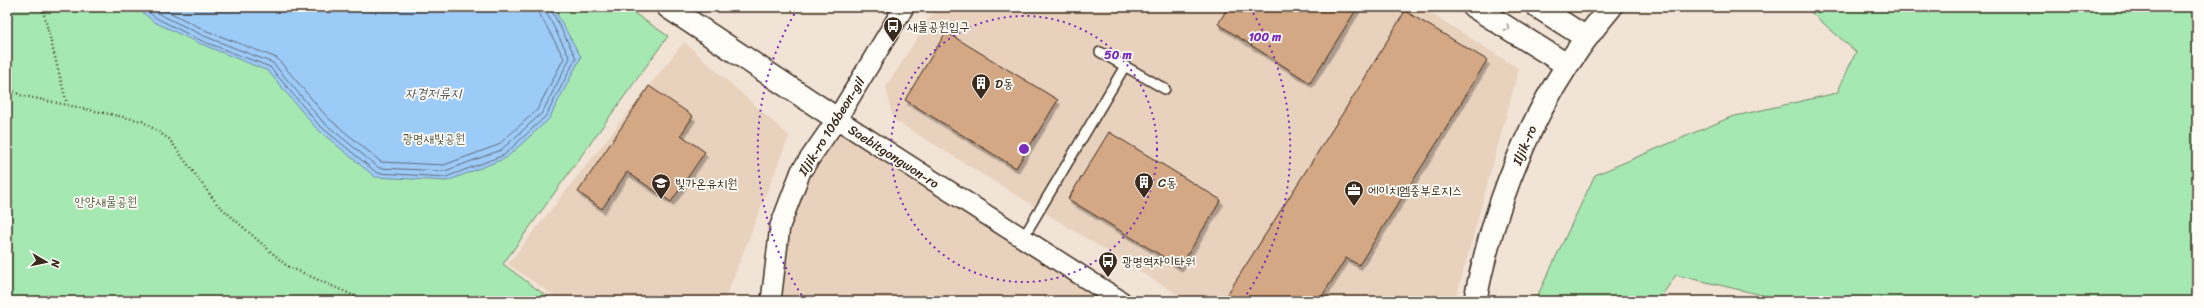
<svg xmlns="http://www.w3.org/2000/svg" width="2204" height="308" font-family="Sriracha,'Poor Story',sans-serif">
	<defs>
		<filter id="shadow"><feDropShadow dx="2.5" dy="4.5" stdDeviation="0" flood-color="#0004"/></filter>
	</defs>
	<rect width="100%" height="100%" fill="#f1e3d5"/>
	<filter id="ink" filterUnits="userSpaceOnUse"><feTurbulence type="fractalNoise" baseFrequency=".025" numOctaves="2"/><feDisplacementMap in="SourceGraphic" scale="8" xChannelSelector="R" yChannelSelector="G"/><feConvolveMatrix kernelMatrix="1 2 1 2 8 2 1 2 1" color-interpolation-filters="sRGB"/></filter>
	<g filter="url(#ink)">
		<!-- built -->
		<path fill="#e8d1bd" d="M937,7H1421L1519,69L1455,301H1188L893,119L886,87Z
			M684,42L789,136L724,301H562L508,264Z
			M837,119L1121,301H771L780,226Z"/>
		<!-- green -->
		<path fill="#a6e8b2" stroke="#708968" d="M7,7H625L668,36L503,264L553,301H7Z
			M1805,7H2197V301H1788L1676,275L1658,301H1535L1595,175L1731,117L1837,93L1856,52Z"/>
		<!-- water -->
		<path fill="#9dcbf8" stroke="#768ba1" d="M136,7H553L581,57L549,119L506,158L447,181L375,177L316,128L268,71L201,44L154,22Z"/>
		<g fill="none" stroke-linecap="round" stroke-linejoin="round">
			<!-- shore -->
			<path stroke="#626a75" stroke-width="1" d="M142,7L156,18L202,41L270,67L319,125L377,173L446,177L504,155L546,116L576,58L550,7
				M150,7L159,14L204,36L273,63L323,122L379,168L445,171L501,150L542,113L570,58L546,12L545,7
				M159,7L207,31L277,58L327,117L381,162L444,165L498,145L537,110L564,58L540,15L539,7"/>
		</g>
		<!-- building -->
		<path fill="#d4a885" stroke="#3b2a1e" filter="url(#shadow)" d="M1228,7H1358L1310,83L1218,24Z
			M1405,11L1487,60L1442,135L1359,265L1346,258L1319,301H1223L1360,86Z
			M946,32L1058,100L1016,168L905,100Z
			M649,86L693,116L681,135L705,152L671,202L627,172L602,209L578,192Z
			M1109,132L1221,200L1180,267L1068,199Z"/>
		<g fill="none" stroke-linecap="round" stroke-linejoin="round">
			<!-- service casing -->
			<g stroke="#3b2a1e" stroke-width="12">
				<path id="service" d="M1100,52L1165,89
					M1023,238L1125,66"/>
			</g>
			<!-- minor casing -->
			<g stroke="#3b2a1e" stroke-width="22">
				<path id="minor" d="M837,119L1121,301
					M771,301L780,226L801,171L837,119L904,7"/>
			</g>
			<!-- tertiary casing -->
			<g stroke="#3b2a1e" stroke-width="25">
				<path id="tertiary" d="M668,7L837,119
					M1474,7L1567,65
					M1538,7L1585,37"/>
			</g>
			<!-- secondary casing -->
			<g stroke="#3b2a1e" stroke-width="25">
				<path id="secondary" d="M1475,301C1496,193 1539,91 1611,7"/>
			</g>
			<!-- path -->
			<path stroke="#3b2a1e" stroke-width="2.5" stroke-dasharray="1 3" stroke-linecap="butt" d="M42,7L67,104
				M7,87L20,95L142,121L169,139L217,204L287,266L366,301
				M388,301L470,299L474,301"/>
			<!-- service -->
			<use href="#service" stroke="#fdfcf7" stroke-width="9"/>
			<!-- minor -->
			<use href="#minor" stroke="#fdfcf7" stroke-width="19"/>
			<!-- tertiary -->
			<use href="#tertiary" stroke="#fdfcf7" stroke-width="22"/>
			<!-- secondary -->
			<use href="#secondary" stroke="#fdfcf7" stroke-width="22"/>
		</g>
		<!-- one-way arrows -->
		<defs><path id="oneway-chevron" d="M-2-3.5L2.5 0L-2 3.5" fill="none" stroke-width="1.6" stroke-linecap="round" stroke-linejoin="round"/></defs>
		<use stroke="#9c938a" href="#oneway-chevron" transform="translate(1507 28) rotate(32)"/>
	</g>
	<!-- distance rings -->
	<g fill="none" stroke="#7b2cbf" stroke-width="2" stroke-dasharray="2 4">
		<circle cx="1024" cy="149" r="133"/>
		<path d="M805 300A266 266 0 0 1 798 8M1250 8A266 266 0 0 1 1243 300"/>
	</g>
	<!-- icons -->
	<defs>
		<g id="bus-pin" transform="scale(1)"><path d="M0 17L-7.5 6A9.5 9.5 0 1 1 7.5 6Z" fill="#3b2a1e" stroke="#fdfcf7"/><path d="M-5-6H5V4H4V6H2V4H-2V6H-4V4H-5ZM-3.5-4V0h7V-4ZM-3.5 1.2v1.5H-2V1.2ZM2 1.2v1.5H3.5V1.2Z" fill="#fff"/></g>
		<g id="building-pin" transform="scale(1)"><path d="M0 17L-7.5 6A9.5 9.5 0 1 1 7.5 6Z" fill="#3b2a1e" stroke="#fdfcf7"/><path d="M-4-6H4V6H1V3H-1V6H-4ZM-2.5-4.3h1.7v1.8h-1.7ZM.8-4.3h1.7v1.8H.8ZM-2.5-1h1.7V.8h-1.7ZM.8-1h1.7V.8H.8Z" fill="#fff"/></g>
		<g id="school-pin" transform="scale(1)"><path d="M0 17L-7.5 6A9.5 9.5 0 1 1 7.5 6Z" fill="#3b2a1e" stroke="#fdfcf7"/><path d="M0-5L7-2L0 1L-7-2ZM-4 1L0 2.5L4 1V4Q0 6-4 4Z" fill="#fff"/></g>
		<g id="office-pin" transform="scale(1)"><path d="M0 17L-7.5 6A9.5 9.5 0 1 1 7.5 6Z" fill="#3b2a1e" stroke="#fdfcf7"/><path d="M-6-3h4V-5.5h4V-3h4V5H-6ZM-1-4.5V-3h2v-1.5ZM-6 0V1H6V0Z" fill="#fff"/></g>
	</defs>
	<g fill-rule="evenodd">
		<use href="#bus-pin" x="893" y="26"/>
		<use href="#building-pin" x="981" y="83"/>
		<use href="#building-pin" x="1144" y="182"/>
		<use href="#school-pin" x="661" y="183"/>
		<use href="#office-pin" x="1354" y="190"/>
		<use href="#bus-pin" x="1108" y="261"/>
	</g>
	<g text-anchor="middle" stroke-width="3.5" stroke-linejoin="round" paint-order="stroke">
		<!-- poi labels -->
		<g font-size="13" fill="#3b2a1e" stroke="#fdfcf7" text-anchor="start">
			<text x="907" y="31">새물공원입구</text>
			<text x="995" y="88">D동</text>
			<text x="1158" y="187">C동</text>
			<text x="675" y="188">빛가온유치원</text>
			<text x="1368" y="195">에이치엠중부로지스</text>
			<text x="1122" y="266">광명역자이타워</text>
		</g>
		<!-- street labels -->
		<g font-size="13" fill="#3b2a1e" stroke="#fdfcf7">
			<text transform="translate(831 126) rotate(-58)" y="5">Iljik-ro 106beon-gil</text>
			<text transform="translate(1524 145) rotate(-67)" y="5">Iljik-ro</text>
			<text transform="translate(894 156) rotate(33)" y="5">Saebitgongwon-ro</text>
		</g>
		<!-- park labels -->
		<g font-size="13" fill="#565a43" stroke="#fdfcf7">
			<text x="434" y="143">광명새빛공원</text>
			<text x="106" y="206">안양새물공원</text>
		</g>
		<!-- water labels -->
		<g font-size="14" font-style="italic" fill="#585a5f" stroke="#fdfcf7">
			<text x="433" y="98">자경저류지</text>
		</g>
	</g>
	<circle cx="1024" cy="149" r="6" fill="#7b2cbf" stroke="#fdfcf7" stroke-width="2"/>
	<g font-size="12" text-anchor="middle" font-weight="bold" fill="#7b2cbf" stroke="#fdfcf7" stroke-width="3.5" stroke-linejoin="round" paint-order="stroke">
		<text x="1265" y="41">100 m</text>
		<text x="1118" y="59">50 m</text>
	</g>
	<!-- margin -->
	<rect width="2204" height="308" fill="none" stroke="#fdfcf7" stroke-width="24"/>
	<rect x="12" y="12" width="2180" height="284" fill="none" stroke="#3b2a1e" stroke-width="1.5" filter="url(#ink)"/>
	<!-- north arrow -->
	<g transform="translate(46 262) rotate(99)" stroke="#fdfcf7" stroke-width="3" paint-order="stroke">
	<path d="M0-3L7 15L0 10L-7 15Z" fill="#3b2a1e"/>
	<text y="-6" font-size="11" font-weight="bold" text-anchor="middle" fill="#3b2a1e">N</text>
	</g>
</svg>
